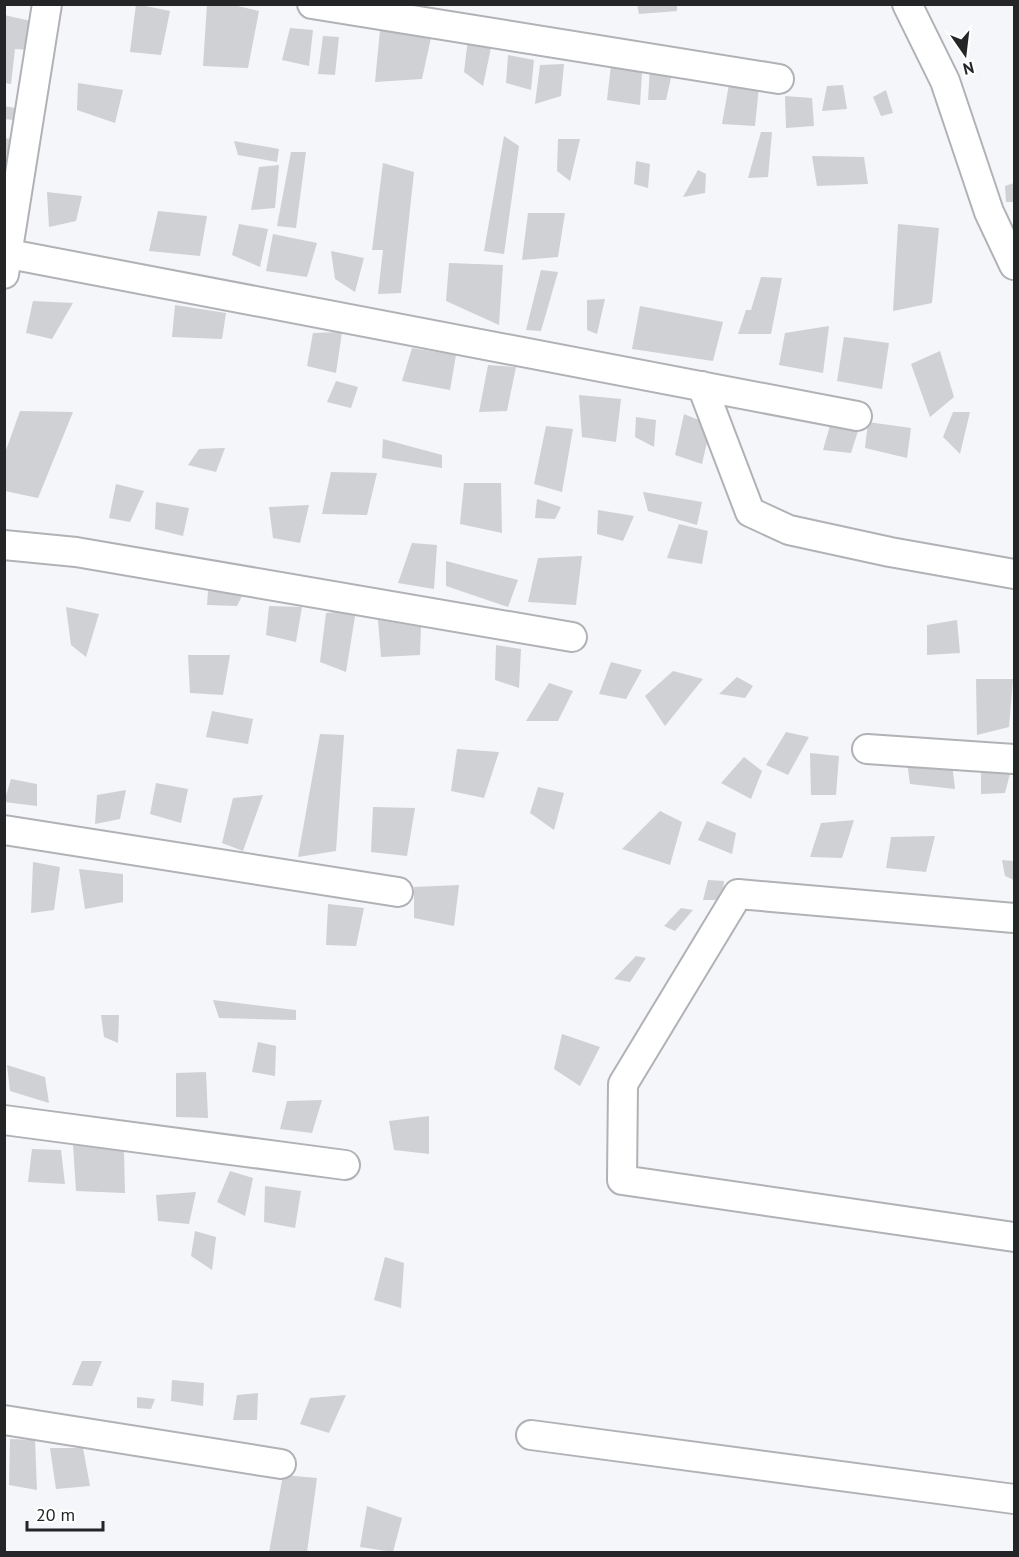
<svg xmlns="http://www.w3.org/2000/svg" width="1019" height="1557" font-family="'PT Sans',sans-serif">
	<rect width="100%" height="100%" fill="#f4f6f9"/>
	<!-- building -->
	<path fill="#cfd1d4" d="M136,4L170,11L161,55L130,52Z
		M207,4H229L259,11L248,68L203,66Z
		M637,4H677V11L639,14Z
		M4,15L36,22L32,50L15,49L11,84L4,83Z
		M290,28L313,30L309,66L282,60Z
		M380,30L432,33L422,79L375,82Z
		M323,36L339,37L335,75L318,74Z
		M468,39L492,43L483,86L464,72Z
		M508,55L534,60L531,90L506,83Z
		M564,64L561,96L535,104L540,65Z
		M611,65L642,72L640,105L607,100Z
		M650,66L673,69L666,100H648Z
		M78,83L123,90L115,123L77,110Z
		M729,84L759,86L755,126L722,124Z
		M843,85L847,109L822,111L827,86Z
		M886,90L893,113L881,116L873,97Z
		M785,96L812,98L814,126L786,128Z
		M4,106L21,109L23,121L4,119Z
		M761,132H772L768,177L748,178Z
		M504,136L519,146L504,254L484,251Z
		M4,138L18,140L12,166L4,168Z
		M558,139H580L570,181L557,171Z
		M234,141L279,149L277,162L238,155Z
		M291,152H306L296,228L277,226Z
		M812,156L864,157L868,184L817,186Z
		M636,161L650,164L648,188L634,184Z
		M383,163L414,172L401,293L378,294L383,250H372Z
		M279,165L275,208L251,210L259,167Z
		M698,170L706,174L705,193L683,197Z
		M1014,183V202H1006L1005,186Z
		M47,192L82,196L76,221L49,227Z
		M158,211L207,216L200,256L149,251Z
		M528,213H565L558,257L522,260Z
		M239,224L268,229L260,267L232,255Z
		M898,224L939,228L932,303L893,311Z
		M273,234L317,243L307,277L266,271Z
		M331,251L364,258L355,292L335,279Z
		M449,263L503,265L499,325L446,301Z
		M541,270L558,272L541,331L526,330Z
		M761,277L782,278L771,334H738L746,310H751Z
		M605,299L597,334L587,330V300Z
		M33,301L73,303L52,339L26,333Z
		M175,305L226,313L222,339L172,337Z
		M640,306L723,322L713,361L632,349Z
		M829,326L823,373L779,365L785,333Z
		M342,332L336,373L307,366L313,333Z
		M844,337L889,343L882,389L837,381Z
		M412,348L456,355L450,390L402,381Z
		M940,351L954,397L930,417L911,364Z
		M488,365L516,367L507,411L479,412Z
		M336,381L358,387L351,408L327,402Z
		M579,395L621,399L616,442L582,437Z
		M20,411L73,412L38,498L5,491V453Z
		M953,412H970L960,454L943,437Z
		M684,414L711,425L702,464L675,455Z
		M636,417L656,420L654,447L635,437Z
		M831,422L859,428L851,453L823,450Z
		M868,422L911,428L907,458L865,448Z
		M546,426L573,429L562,492L534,484Z
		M383,439L442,455V468L382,458Z
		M225,448L216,472L188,465L199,449Z
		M331,472L377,473L367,515L322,514Z
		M464,483H501L502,533L460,524Z
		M116,484L144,491L130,522L109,518Z
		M643,492L702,502L697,525L648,511Z
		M537,499L561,507L555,519L535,518Z
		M156,502L189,508L183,536L155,529Z
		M309,505L300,543L273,538L269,507Z
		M598,510L634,516L623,541L597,534Z
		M679,524L708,531L702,564L667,558Z
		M412,543L437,545L434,589L398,583Z
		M582,556L576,605L528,602L538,558Z
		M446,561L518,580L508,607L446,586Z
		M208,591L243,594L237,606L207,605Z
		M269,606L302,607L296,642L266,635Z
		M66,607L99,614L86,657L71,645Z
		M356,610L346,672L320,662L326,613Z
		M378,620L421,627L420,655L381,657Z
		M957,620L960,653L927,655V625Z
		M496,645L521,649L519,688L495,680Z
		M188,655H230L223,695L190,693Z
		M611,662L642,670L626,699L599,694Z
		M673,671L703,679L665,726L645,696Z
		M737,677L753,686L745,698L719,694Z
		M976,679H1013L1009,727L977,735Z
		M549,683L573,691L558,721H526Z
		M212,711L253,719L248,744L206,737Z
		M786,732L809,737L788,775L766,765Z
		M320,734L344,735L336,851L298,857Z
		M457,749L499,752L484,798L451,791Z
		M810,753L839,756L836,795H811Z
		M744,757L762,771L751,799L721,783Z
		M907,762L952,763L955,789L910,784Z
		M981,766L1011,770L1005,793L981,794Z
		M11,779L37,784V806L4,802Z
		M156,783L188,789L181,823L150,814Z
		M538,787L564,793L554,830L530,813Z
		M126,790L120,819L95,824L97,795Z
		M263,795L243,851L222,843L233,798Z
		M373,807L415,808L407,856L371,852Z
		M660,811L682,822L670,865L622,849Z
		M854,820L842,858L810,857L821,823Z
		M707,821L736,833L732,854L698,840Z
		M935,836L926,872L886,868L891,837Z
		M1002,860L1014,861V880L1005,876Z
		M33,862L60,867L54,910L31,913Z
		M79,869L123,874V902L85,909Z
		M708,880L724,881L722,900H703Z
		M459,885L454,926L414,918V887Z
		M328,904L364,908L356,946L326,945Z
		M681,908L693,910L675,931L664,926Z
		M636,956L646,958L630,982L614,979Z
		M213,1000L296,1010V1020L219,1018Z
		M101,1015H119L118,1043L104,1037Z
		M562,1034L600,1047L580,1086L554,1069Z
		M258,1042L276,1046L275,1076L252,1072Z
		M7,1065L45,1077L49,1103L10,1091Z
		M206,1072L208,1118L176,1117V1073Z
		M322,1100L312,1133L280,1129L287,1101Z
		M429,1116V1154L394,1150L389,1121Z
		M73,1145L124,1151L125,1193L76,1191Z
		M32,1149L61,1150L65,1184L28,1182Z
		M230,1171L253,1178L245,1216L217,1202Z
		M265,1186L301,1191L295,1228L264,1222Z
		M196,1192L189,1224L158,1221L156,1195Z
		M195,1231L216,1237L212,1270L191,1256Z
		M385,1257L404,1263L401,1308L374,1300Z
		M82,1361H102L92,1386L72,1385Z
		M172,1380L204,1383L203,1406L171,1401Z
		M258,1393L257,1420H233L237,1395Z
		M346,1395L329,1433L300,1424L310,1398Z
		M137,1397L155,1399L151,1409L137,1408Z
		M10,1439L35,1440L37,1490L9,1485Z
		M50,1448H83L90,1486L56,1489Z
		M283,1475L317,1478L307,1552H269Z
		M367,1506L402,1518L393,1552L360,1547Z"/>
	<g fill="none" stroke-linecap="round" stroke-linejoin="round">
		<!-- minor casing -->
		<g stroke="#b0b2b5" stroke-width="32">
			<path id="minor" d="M312,4L779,79
				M907,4L945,81L989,212L1014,265
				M4,253L857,416
				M4,274L47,4
				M702,386L750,512L789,530L890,552L1014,574
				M4,545L76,552L572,637
				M867,749L1014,759
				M4,830L398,892
				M1014,918L738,894L623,1084L622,1180L1014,1237
				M4,1120L345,1165
				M4,1420L281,1464
				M531,1435L1014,1499"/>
		</g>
		<!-- minor -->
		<use href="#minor" stroke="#fff" stroke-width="28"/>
	</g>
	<!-- border -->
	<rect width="1019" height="1557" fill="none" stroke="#242526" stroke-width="12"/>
	<!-- north arrow -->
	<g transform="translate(965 54) rotate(166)" stroke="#ffffff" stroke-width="4.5" paint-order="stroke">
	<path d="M0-4.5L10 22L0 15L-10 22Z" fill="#242526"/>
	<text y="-9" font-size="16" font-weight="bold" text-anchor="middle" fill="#242526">N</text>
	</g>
	<!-- scale -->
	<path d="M27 1521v9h76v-9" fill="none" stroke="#242526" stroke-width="3"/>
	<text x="36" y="1521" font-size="18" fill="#242526" stroke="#ffffff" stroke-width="4.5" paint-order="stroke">20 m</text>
</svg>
